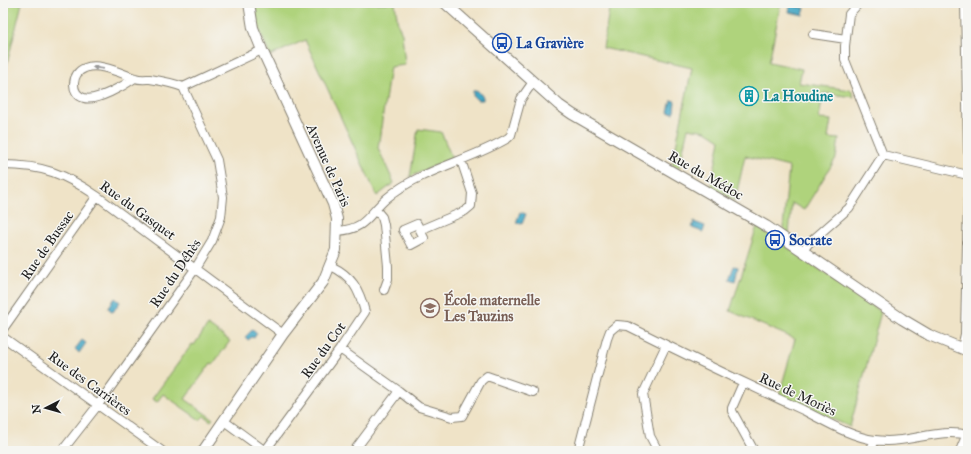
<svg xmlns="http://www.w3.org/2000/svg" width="971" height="454" font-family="'IM FELL Great Primer',serif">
	<rect width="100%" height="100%" fill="#f6f6f2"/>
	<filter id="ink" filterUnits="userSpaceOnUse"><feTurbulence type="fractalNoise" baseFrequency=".025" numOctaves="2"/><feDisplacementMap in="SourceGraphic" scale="8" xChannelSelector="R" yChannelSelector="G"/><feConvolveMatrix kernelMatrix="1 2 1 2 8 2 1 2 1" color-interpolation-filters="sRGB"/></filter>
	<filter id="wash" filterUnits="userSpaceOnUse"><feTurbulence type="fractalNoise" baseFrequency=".012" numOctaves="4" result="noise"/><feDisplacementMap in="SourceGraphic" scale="16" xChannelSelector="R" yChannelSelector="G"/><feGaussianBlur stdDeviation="0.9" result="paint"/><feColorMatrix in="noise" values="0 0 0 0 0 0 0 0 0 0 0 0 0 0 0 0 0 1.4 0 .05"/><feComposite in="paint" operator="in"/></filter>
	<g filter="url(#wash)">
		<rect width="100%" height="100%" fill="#efe3c7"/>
		<!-- green -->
		<path fill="#afd37c" stroke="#66784c" d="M3,3H22L3,80Z
			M255,3H395L398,25L402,33L405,65L390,67L378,148L394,183L377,196L305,40L270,56L257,24Z
			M610,3H781L769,62L802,69L799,83L851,90L854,97L823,93L819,119L831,120L828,138L839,139L836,158L804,210L792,203L789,234L783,228L789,167L745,156L735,201L711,187L720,140L706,131L688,128L679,168L672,165L692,68L603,48Z
			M418,129L441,132L452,158L410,177Z
			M757,226L881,312L850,427L779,395L795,339L730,311Z
			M208,325L230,341L213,364L211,363L185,399L213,419L211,421L204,416L200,420L163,394L157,402L152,399L192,344L194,345Z"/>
		<!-- water -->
		<path fill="#45a7c5" stroke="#306270" d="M790,5L805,8L803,15L789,12Z
			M477,90L483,97V100H477L473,96V91Z
			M671,100L675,101L674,113L668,112Z
			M520,212L526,214L522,224L516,223Z
			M694,222L705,226L703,232L692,228Z
			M734,266L738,267L735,281L729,279Z
			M115,298L120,302L113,312L108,308Z
			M252,330L257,333L254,338L252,337L248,340L245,337Z
			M82,340L86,343L79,353L75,349Z"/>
	</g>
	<g filter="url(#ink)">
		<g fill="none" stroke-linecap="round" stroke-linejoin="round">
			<!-- minor casing -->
			<g stroke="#868072" stroke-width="10">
				<path id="minor" d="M859,3L849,14L845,46V60L883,155L968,175
					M965,3L968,152
					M813,34L846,39
					M135,78C125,85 96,102 84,98C70,94 71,73 85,68C99,62 122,74 135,78C140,80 146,79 150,79C162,81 173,83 183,87
					M3,165C43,165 65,174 97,196L283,334
					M376,210L382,217L384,225L388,266V279L384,290
					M420,230L424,238L411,245L403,230L417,224L420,230L465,211L471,206L472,193L461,160
					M338,231C367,229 368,214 387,198C421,169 470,161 508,138L511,135L521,99L533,82
					M803,251L808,244L849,208L883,155
					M3,329L97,196
					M3,337L162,451
					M962,348L965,334L968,197
					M340,349L399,391L354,451
					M743,383L732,408V411L754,451
					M399,391L419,407L452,417L462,416L481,381L487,376L533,392
					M224,421L265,451
					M62,451L98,405L195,269L212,241L221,217L223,197L217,160L183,87L262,50
					M265,451L340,349L365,312C359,289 352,276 331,266
					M578,451L607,339L610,331L617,325L628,326C686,355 744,383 803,410C825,421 850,437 875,440C907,445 938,427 968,435
					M658,451L650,436L643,394L666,345
					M870,451L875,440"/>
			</g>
			<!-- tertiary casing -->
			<g stroke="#868072" stroke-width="12">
				<path id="tertiary" d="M445,3L559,105L572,114L766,226L902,319L929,335L968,351
					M203,451L283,334L323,282L336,250L337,219L333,204L262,50L253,28L249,3
					M961,451L968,434"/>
			</g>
			<!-- minor -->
			<use href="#minor" stroke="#fff" stroke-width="8"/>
			<!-- tertiary -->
			<use href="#tertiary" stroke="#fff" stroke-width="10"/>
		</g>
		<!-- one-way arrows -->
		<defs><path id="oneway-solid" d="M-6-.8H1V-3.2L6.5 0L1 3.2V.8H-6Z"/></defs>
		<use fill="#999" href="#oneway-solid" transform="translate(98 68) rotate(-172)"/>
	</g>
	<!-- icons -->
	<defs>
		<g id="bus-ring" transform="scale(1)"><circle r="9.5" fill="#f6f6f2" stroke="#1a4fb4" stroke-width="1.5"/><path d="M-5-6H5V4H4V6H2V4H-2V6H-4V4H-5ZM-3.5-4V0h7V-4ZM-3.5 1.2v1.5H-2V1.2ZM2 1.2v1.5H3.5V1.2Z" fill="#1a4fb4"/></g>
		<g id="building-ring" transform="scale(1)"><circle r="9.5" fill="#f6f6f2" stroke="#0f9aa8" stroke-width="1.5"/><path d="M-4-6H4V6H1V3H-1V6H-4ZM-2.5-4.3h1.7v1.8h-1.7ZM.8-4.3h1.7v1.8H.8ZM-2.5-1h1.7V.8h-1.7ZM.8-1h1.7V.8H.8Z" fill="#0f9aa8"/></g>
		<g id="school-ring" transform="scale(1)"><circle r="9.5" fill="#f6f6f2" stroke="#8d6e63" stroke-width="1.5"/><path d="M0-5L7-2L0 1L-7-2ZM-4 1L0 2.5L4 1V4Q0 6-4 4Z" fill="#8d6e63"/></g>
	</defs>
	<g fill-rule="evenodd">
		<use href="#bus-ring" x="502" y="43"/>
		<use href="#building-ring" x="749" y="96"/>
		<use href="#bus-ring" x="775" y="240"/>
		<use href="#school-ring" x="430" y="308"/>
	</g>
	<g text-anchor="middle" stroke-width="3" stroke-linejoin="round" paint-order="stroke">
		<!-- transit labels -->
		<g font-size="14" font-weight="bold" fill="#164399" stroke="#f6f6f2" text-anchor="start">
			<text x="516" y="48">La Gravière</text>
			<text x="789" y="245">Socrate</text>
		</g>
		<!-- culture labels -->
		<g font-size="14" font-weight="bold" fill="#0d838f" stroke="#f6f6f2" text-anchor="start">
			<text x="763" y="101">La Houdine</text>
		</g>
		<!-- street labels -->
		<g font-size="14" fill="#1c1c1c" stroke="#f6f6f2">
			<text transform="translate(329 165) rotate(66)" y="5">Avenue de Paris</text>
			<text transform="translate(706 175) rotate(30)" y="5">Rue du Médoc</text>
			<text transform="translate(138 210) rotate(36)" y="5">Rue du Gasquet</text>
			<text transform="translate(47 245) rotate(-55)" y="5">Rue de Bussac</text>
			<text transform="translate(175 273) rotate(-56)" y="5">Rue du Déhès</text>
			<text transform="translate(323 350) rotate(-54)" y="5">Rue du Cot</text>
			<text transform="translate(90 383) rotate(36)" y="5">Rue des Carrières</text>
			<text transform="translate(798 394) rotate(25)" y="5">Rue de Moriès</text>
		</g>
		<!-- education labels -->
		<g font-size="14" font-weight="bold" fill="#785e54" stroke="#f6f6f2" text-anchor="start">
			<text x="444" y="305">École maternelle<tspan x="444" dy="16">Les Tauzins</tspan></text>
		</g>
	</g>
	<!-- margin -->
	<rect width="971" height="454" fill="none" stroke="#f6f6f2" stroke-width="16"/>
	<!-- north arrow -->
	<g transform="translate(46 408) rotate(264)" stroke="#f6f6f2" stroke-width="3" paint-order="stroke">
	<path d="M0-3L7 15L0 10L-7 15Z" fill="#1c1c1c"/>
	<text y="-6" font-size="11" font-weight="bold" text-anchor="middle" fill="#1c1c1c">N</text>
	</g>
</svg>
